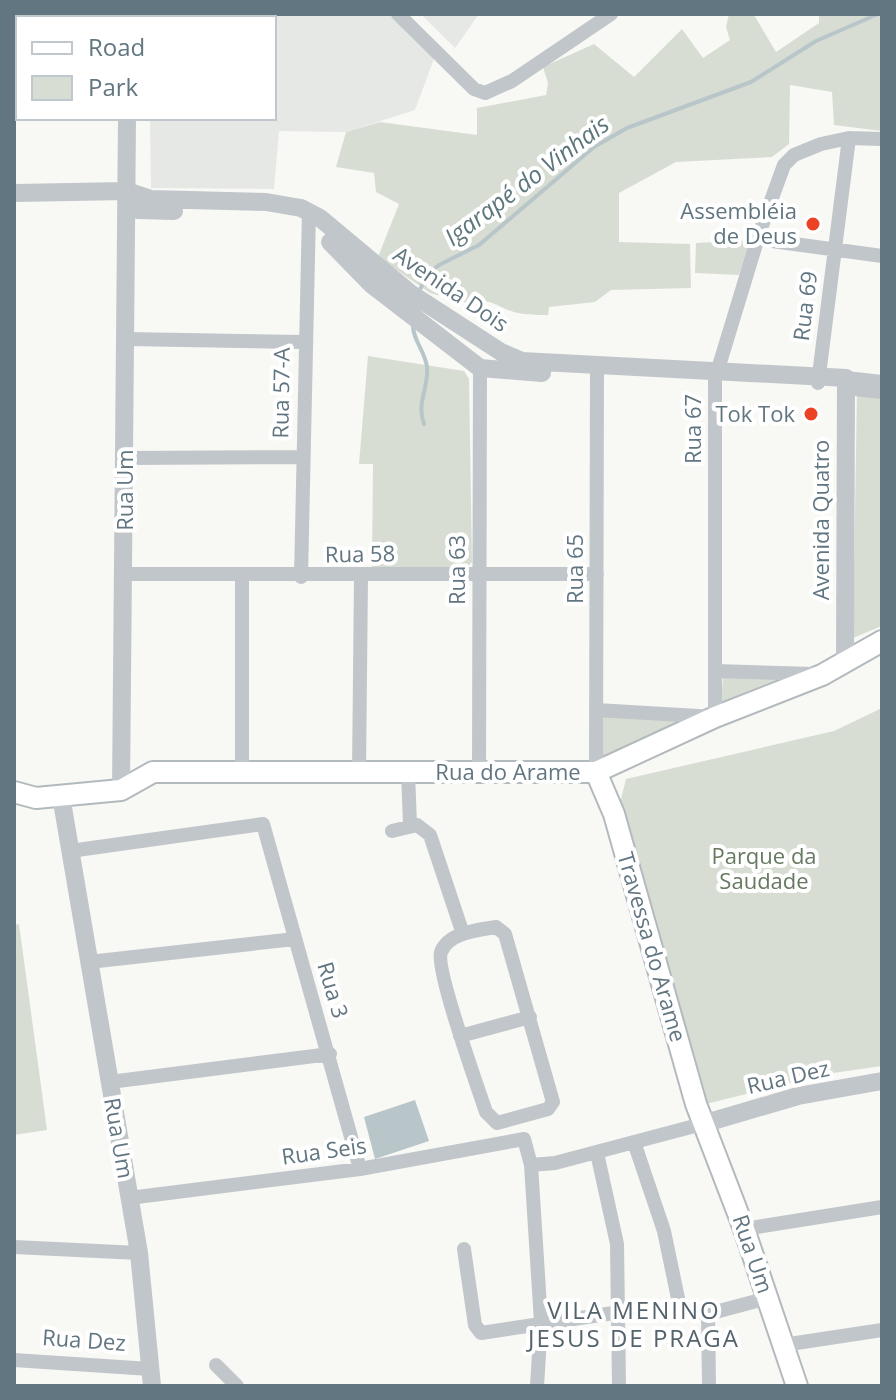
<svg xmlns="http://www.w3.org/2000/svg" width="896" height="1400" font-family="'Open Sans',sans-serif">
	<rect width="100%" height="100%" fill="#f8f8f5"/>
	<!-- built -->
	<path fill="#e6e8e6" d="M151,14H389L435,56L415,110L346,132L279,131L274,189L151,188L150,118H274V18H151Z
		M421,14H479L455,48Z"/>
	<!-- green -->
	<path fill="#d8ddd4" d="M729,14L754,15L776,52L819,23V14H882V131L834,125L832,92L790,85L789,144L772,157L676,162L619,193V242L690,244L691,288L611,290L595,302L549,307L548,315C537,315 525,315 514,312C502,309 494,301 482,301L477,306L430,293L378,257L399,204L376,192L374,173L336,167L346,132L380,122L477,135V108L546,95L548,83L543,67L594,44L634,77L682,29L703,58L730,40L726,27Z
		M752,240L739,275L695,273L696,243Z
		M368,356L464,371L469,379L472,562L464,570L372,571L373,464H359Z
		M857,389L882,392V626L853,638Z
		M723,676H795L721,707Z
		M882,708V1066L826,1074L706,1104L620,803L626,779L834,731Z
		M601,714L687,720L600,760Z
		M19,924L47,1130L14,1135V925Z"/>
	<!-- water -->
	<path fill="#b8c6c9" d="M415,1100L429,1141L375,1159L364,1117Z"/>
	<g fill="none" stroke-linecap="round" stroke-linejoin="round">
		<!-- stream -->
		<path stroke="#b8c6c9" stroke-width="4" d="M419,292L426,276L439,265L479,245L594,147L627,128L751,82L816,41L878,14
			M413,324C412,339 425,351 427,367C429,388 416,403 424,424"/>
		<!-- secondary casing -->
		<g stroke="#b3babe" stroke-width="24">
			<path id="secondary" d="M596,772L614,814L696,1104L744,1229L797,1386
				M14,792L36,798L121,790L153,772H596L715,717L822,675L882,641"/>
		</g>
		<!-- minor -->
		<path stroke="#c1c6ca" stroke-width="14" d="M398,14L474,89L485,93L512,81L611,14
			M757,239L882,256
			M126,339L304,342
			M846,378L882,382
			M818,383L849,138
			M846,388L882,392
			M125,458L303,457
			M124,574H597
			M301,577L309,211
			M715,671L814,674
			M596,710L715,717V379L760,231L784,165L794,155L821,144L849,138L882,139
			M242,772V576
			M359,772L361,577
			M408,772L410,825
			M479,772L480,368
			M596,772L597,365
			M392,831L417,825L430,835L463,934
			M70,851L263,824L360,1169
			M496,927L505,934L553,1102L548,1109L497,1123L486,1112C478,1088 435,968 441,952C449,932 478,930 496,927Z
			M89,962L295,939
			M460,1036L530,1017
			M110,1082L330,1054
			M634,1142L664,1231L680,1308
			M597,1153L617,1244L619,1386
			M531,1165L555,1163L706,1123
			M129,1198L360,1169L524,1139L531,1165L541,1322L537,1386
			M744,1229L882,1207
			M14,1247L139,1253
			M464,1249L475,1325L481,1333L620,1312L680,1308L708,1314L768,1298
			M708,1314L709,1386
			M783,1345L882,1330
			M14,1360L150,1369
			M216,1365L237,1386"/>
		<!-- tertiary -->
		<path stroke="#c1c6ca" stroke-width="18" d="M138,18V14
			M14,193L127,191L151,199L266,202L301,208L320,218L410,293L501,352L522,361L846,378L845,663
			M127,196L138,210L174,211
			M330,242L371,284L480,368L542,373
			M121,790L127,118
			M61,796L139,1253L152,1386
			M706,1123L798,1096L882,1081"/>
		<!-- secondary -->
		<use href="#secondary" stroke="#fff" stroke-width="20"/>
	</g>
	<!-- markers -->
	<g fill="#ea4223" stroke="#fff" stroke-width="3">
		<circle cx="813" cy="224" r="8"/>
		<circle cx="811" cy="414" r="8"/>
	</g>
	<g text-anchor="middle" stroke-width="8" stroke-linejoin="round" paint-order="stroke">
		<!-- poi labels -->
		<g font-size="22" fill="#627681" stroke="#fff" text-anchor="end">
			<text x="797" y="219">Assembléia<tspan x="797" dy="25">de Deus</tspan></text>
			<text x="795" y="422">Tok Tok</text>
		</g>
		<!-- street labels -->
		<g font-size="22" fill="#627681" stroke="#fff">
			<text transform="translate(451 289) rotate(34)" y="8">Avenida Dois</text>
			<text transform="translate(805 306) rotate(-83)" y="8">Rua 69</text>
			<text transform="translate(281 393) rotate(-89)" y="8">Rua 57-A</text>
			<text transform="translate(693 429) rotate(-90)" y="8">Rua 67</text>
			<text transform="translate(125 490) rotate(-90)" y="8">Rua Um</text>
			<text transform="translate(821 520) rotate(-90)" y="8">Avenida Quatro</text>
			<text transform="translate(360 554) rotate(-1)" y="8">Rua 58</text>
			<text transform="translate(575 569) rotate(-90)" y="8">Rua 65</text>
			<text transform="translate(457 570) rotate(-90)" y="8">Rua 63</text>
			<text x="508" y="780">Rua do Arame</text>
			<text transform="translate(652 947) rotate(74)" y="8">Travessa do Arame</text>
			<text transform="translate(333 990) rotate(73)" y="8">Rua 3</text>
			<text transform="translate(788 1077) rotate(-13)" y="8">Rua Dez</text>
			<text transform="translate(119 1138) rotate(80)" y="8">Rua Um</text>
			<text transform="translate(324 1151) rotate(-8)" y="8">Rua Seis</text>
			<text transform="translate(753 1254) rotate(71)" y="8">Rua Um</text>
			<text transform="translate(84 1340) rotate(4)" y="8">Rua Dez</text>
		</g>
		<!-- park labels -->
		<g font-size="22" fill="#677961" stroke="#fff">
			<text x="764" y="864">Parque da<tspan x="764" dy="25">Saudade</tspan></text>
		</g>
		<!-- water labels -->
		<g font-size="24" font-style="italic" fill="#5d767c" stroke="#fff">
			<text transform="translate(527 181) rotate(-37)" y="8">Igarapé do Vinhais</text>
		</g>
		<!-- neighbourhood labels -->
		<g font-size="24" letter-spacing="2" fill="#54636c" stroke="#fff">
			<text x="634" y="1319">VILA MENINO<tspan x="634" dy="28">JESUS DE PRAGA</tspan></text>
		</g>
	</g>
	<!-- border -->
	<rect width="896" height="1400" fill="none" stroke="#627681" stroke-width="32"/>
	<!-- legend -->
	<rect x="16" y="16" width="260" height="104" fill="#ffffff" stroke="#c0c8cd" stroke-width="2"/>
	<rect x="32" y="42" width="40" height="12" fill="#ffffff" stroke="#c0c8cd" stroke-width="2"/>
	<text x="88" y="56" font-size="24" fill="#627681">Road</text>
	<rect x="32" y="76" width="40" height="24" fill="#d8ddd4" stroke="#c0c8cd" stroke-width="2"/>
	<text x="88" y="96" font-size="24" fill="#627681">Park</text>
</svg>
